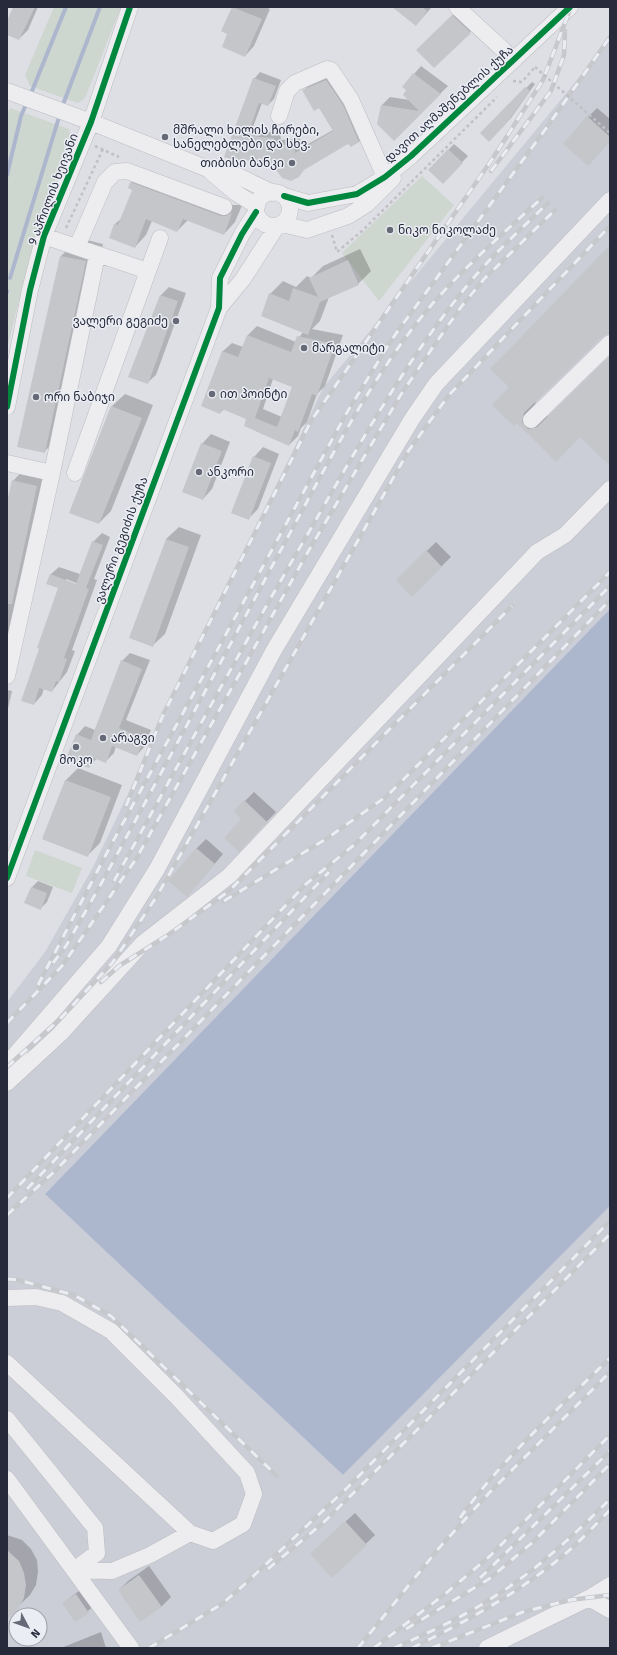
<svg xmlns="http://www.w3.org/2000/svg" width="617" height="1655" font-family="'Fira Sans','Noto Sans Georgian',sans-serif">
	<rect width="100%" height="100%" fill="#dedfe4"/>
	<!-- built -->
	<path fill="#ccced7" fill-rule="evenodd" d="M610,40V609L45,1194L343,1475L610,1206V1648H7V1002L45,952L92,869L323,388ZM16,1615H40V1639H16Z"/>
	<!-- green -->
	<path fill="#cdd6cf" d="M54,7H121L85,98L78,103L30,86L25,75Z
		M10,108L69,129L70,134L30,256L7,349V113Z
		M422,176L454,205L379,301L342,253Z
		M35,850L82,868L72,893L26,876Z"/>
	<!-- water -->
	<path fill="#acb7ce" d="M610,609V1206L343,1475L45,1194Z"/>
	<!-- shadow -->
	<path fill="#0003" fill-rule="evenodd" d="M14,7H38L28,30L19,39L7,34V23Z
		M233,7H265L270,9L254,46L245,56L229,34L223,31Z
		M393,7H432L416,25Z
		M461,7L479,23L434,67L417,50Z
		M421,66L448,86L394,140L378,123L382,105L390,97L410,100L414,74Z
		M260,72L281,80L274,99L268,105L262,103L253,127L266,132H280L281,140L300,138L301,148L333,130L320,107L303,91L309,85L332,74L365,135L359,142L349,143L277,170L243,158L239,162L254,79Z
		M532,82L535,84L511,118L489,140L482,133Z
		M597,108L610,119V141L588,165V117Z
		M454,144L468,156L449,176L429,170Z
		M143,171L233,205H239L243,203L235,222L224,234L188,220L177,231L152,221L146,235L135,247L115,224L122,218L133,189L131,183Z
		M79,238L103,244L62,434L44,452L18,446L61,256Z
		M610,247V333L603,335L536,400L534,409L537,415L546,417L551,415L610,357V460L580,436L556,460L517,422L510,387Z
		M360,249L371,271L358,284L329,297L320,321L312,329L343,335L325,386L317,394L307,422L301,428L298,436L289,445L248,418L224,409L220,413L202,406L223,351L232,343L243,347L248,335L257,326L296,342L303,332L270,294L283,281L296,287L307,276L311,278L323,266ZM273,379L293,386L282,417L263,409Z
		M169,287L186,293L156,375L147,383L129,376L161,295Z
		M125,394L153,405L111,511L99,523L70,512L112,406Z
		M211,434L230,442L212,489L203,499L202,444Z
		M263,447L279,454L258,509L248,519L254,457Z
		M30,463L55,468L7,667V506L13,481Z
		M179,527L201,535L165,634L152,646L166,539Z
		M102,533L110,537L94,579L97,580L72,650L75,651L67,672L52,691L44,688L42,695L34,704L60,587L50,575L59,567L80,574L93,542ZM66,579L81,585L80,587L66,581Z
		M436,542L451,557L412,595L397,580Z
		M130,653L150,660L126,720L151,730L145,746L137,755L116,746L114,753L105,762L97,758L89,767L77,735L85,726L95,730L122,661Z
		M7,690L12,691L7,713Z
		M78,768L122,785L100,843L87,856L43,839L66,780Z
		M254,792L276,812L248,841L243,819L235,811Z
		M206,839L223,854L196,886V849Z
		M38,881L53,887L47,902L41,908L32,887Z
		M355,1513L375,1535L332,1576L320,1545Z
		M7,1535L22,1540L31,1549L37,1560L38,1572L36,1585L30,1595L7,1617Z
		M149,1566L171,1597L161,1607L119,1590L128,1581Z
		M83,1588L94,1606L75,1621L63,1603Z
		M101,1632L106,1648H61Z"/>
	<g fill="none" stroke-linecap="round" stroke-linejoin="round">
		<!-- stream -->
		<path stroke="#acb7ce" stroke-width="4" d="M30,96L66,7
			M62,107L100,7
			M7,175L21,116L27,102
			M10,278L60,114
			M7,292V291"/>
	</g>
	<!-- building -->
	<path fill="#c4c6ca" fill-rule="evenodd" d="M13,7H35L19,40L7,35V21Z
		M232,7L262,19L245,57L222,47L227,34L221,31Z
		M392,7H422L427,11L416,26Z
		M452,15L471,33L434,68L416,50Z
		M413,73L441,94L394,141L377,124L381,105L419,111L403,95L406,90L402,87Z
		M253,78L276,86L268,106L259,103L248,134L259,137L274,138L275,146L294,144L295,153L333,131L319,108L314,111L302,90L326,80L343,105L359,142L351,147L348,144L304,170L299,177L291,181L282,178L277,171L241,158L240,163L224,157Z
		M525,87L530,91L505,125L489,142L480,133Z
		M587,116L610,137V141L588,166L563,144Z
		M448,149L463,163L443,184L428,170Z
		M130,182L221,216H226L232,213L224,235L183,219L177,232L146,219L135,248L109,238L114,224L118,225L132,190L128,188Z
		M610,245V334L603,336L524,413L522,422L528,429L537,427L610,356V466L580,437L556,462L517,423L514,426L492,405L509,387L490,369Z
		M60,256L86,261L45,453L17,447Z
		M348,260L359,285L320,302L308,335L261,316L269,293L289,301L293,288L318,297L309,278Z
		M160,295L178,301L148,384L128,377Z
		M247,335L291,352L297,336L335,344L317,396L312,394L298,432L295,430L289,446L244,426L246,419L222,409L220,414L201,406L222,351L238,357ZM269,378L292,387L277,427L255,418Z
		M111,406L142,418L99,524L69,513Z
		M201,443L222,451L203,500L182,492Z
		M253,456L271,463L249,520L231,513Z
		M12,480L37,486L12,604H7V502Z
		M166,539L189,547L153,647L129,638Z
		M92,541L103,545L86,588L89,589L64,658L67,659L59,682L56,681L52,692L39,688L34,705L21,701L39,649L37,648L58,588L46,584L50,574L76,584Z
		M426,550L442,567L412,597L396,580Z
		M121,660L142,669L119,728L144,739L137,756L112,746L106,763L93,758L89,768L66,759L76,734L91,740Z
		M65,780L111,797L88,857L42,839Z
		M244,800L267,822L239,852L224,838L241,819L234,811Z
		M196,848L215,864L187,897L168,881Z
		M31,887L47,893L41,910L24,903Z
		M345,1521L367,1545L332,1578L310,1554Z
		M7,1550L19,1561L24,1573L26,1585L24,1598L18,1609L7,1619Z
		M139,1575L162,1607L140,1622L118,1590Z
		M76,1594L89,1613L75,1622L62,1603Z"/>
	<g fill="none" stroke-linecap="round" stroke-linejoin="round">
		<!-- minor casing -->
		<g stroke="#bcbdc2" stroke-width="17">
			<path id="minor" d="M457,7L514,60
				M7,91L91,122L208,169L238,176L273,193
				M279,116L287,91L295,83L327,69L331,70L351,100L385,177
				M211,172L236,193L257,206
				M256 209a17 17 0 1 1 34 0a17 17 0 1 1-34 0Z
				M284,196L308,203L357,194L385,177L411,156L570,7
				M282,224L307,230L348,216L367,204L393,178
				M77,247L105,182L115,172L127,171L224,207
				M94,253L148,271
				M219,308L243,279L277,226
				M7,407L30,290L44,236L91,122L130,7
				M531,420L610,343
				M7,463L52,473L96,260L94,253L44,236
				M75,473L160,238
				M7,676L52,473
				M7,878L219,308L220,278L242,234L256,212
				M7,1064L109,946L157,869L274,650L412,419L436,384L610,200
				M7,1083L60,1034L143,943L229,876L537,552L565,535L610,489
				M7,1298L36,1297L62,1303L111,1331L176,1396L247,1473L254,1494L243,1524L213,1541L190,1533L7,1363
				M7,1419L95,1528L97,1553L74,1570L112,1571L150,1555L190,1533
				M7,1479L131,1648
				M589,1598L610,1610
				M487,1648L589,1598L610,1585"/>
		</g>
		<!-- path -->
		<path stroke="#c0c0c6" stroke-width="2.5" stroke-dasharray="3 3" stroke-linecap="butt" d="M513,81L522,82L535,67
			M95,146L119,157
			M66,228L103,149
			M332,235L337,252L363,230L497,97"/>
		<!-- minor -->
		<use href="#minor" stroke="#ededf0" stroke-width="16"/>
		<!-- rail casing -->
		<g stroke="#c7c8cb" stroke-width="4.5">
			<path id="rail" d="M491,171L551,91L564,55L565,31
				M126,806L163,715L311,421L493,158L543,80L571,7
				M114,881C178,766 240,650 306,537C355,452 404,363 466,287C491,256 520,230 548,203
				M224,901L326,839L387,796L610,572
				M53,963L66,946L101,884C160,775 219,666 277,557C321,477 362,392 419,320C455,275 499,237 542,198
				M101,982L119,966L168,935L229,891L512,606
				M38,985L111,845L346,414L392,339L547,127L610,37
				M7,1023L62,966L136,859L309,550L400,396L433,347L461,307L484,279L555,210
				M7,1067L59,1020L113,962L157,896L409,450L449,395L610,226
				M27,1189L329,872
				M7,1198L306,884L354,845L610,586
				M7,1215L55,1171L610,600
				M7,1279L18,1280L74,1295L111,1316L277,1476
				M460,1518C500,1461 560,1407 610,1358
				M268,1569L324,1522L413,1434L610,1234
				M480,1578L610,1451
				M406,1629L489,1579L533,1542L610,1464
				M149,1648L222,1604L246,1583L348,1487L610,1221
				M358,1648L439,1548L489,1493L610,1372
				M374,1648L445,1594L490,1556L610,1435
				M394,1648C428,1633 461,1618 492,1598C536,1571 574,1535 610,1499
				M412,1648C469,1620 526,1589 573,1547C586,1535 598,1522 610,1510
				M432,1648L523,1612L570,1600L610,1595"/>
		</g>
		<!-- rail -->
		<use href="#rail" stroke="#ebedf4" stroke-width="3" stroke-dasharray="9" stroke-linecap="butt"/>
		<!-- path-bridge -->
		<path stroke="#c0c0c6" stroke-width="2.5" stroke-dasharray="3 3" stroke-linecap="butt" d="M535,67L610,133"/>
		<!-- cycleway casing -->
		<g stroke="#ebedf4" stroke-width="8">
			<path id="cycleway" d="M284,196L308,203L357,194L385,177L411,156L570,7
				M7,407L30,290L44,236L91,122L130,7
				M7,878L219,308L220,278L242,234L256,212"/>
		</g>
		<!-- cycleway -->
		<use href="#cycleway" stroke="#00873e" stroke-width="6"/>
	</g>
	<!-- markers -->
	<g fill="#666976" stroke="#ebedf4" stroke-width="1.5">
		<circle cx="165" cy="137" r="4"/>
		<circle cx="292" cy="163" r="4"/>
		<circle cx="390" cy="230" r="4"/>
		<circle cx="176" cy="321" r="4"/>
		<circle cx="304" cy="348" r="4"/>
		<circle cx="212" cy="394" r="4"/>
		<circle cx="36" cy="397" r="4"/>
		<circle cx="199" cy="472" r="4"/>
		<circle cx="103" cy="738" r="4"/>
		<circle cx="76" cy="747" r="4"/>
	</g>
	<g text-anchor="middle" stroke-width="3" stroke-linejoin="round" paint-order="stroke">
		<!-- street labels -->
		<g font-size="12" fill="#262a3b" stroke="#ebedf4">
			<text transform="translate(449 104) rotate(-42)" y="4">დავით აღმაშენებლის ქუჩა</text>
			<text transform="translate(53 189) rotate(-69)" y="4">9 აპრილის ხეივანი</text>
			<text transform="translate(121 540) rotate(-70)" y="4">ვალერი გეგიძის ქუჩა</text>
		</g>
		<!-- poi labels -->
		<g font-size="12" fill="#262a3b" stroke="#ebedf4" text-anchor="start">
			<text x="173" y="134">მშრალი ხილის ჩირები,<tspan x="173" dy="14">სანელებლები და სხვ.</tspan></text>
			<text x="284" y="167" text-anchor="end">თიბისი ბანკი</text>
			<text x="398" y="234">ნიკო ნიკოლაძე</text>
			<text x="168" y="325" text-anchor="end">ვალერი გეგიძე</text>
			<text x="312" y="352">მარგალიტი</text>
			<text x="220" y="398">ით პოინტი</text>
			<text x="44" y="401">ორი ნაბიჯი</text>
			<text x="207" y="476">ანკორი</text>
			<text x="111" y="742">არაგვი</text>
			<text x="76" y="764" text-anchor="middle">მოკო</text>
		</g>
	</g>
	<!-- border -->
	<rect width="617" height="1655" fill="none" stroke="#262a3b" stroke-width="16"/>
	<!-- north arrow -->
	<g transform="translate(28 1627) rotate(131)"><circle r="19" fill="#ebedf4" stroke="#9c9faa"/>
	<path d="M0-3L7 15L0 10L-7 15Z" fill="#666976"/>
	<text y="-6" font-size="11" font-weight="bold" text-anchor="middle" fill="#262a3b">N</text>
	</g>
</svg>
